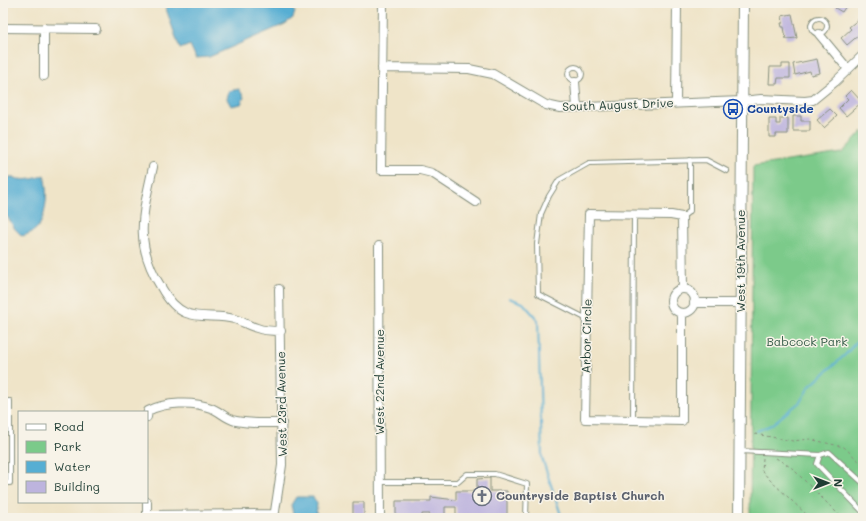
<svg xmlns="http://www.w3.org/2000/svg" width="866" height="521" font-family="Mali,sans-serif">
	<rect width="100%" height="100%" fill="#f7f3e8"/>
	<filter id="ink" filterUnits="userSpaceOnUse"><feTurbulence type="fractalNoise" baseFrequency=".025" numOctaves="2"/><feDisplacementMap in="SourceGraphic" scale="8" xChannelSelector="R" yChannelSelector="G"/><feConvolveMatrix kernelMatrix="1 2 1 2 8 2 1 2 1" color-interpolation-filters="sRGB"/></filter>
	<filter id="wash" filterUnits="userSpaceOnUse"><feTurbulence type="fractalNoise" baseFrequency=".012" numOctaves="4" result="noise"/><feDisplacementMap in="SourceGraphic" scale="16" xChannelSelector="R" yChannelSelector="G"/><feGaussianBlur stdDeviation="0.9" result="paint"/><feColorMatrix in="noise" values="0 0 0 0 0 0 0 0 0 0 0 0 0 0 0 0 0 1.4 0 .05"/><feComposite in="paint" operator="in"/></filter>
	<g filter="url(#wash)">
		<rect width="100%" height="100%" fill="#efe4c8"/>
		<!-- green -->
		<path fill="#7bca8a" stroke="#4d845f" d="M863,131V518H750L753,166L842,153Z"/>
		<!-- water -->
		<path fill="#56aed3" stroke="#3a7684" d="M164,3H291L295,12L293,18L285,24L209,57L196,58L190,45L180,49Z
			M239,89L244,97L241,104L231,106L227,99L229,91Z
			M3,175C18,180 29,182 44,175C48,189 47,212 40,224C36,231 29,234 22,236L15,229L3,210Z
			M296,497H313L317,503L316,518H294L291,505Z"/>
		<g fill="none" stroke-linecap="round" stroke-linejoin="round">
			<!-- stream -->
			<path stroke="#56aed3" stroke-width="2" d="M509,298L523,303L538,320L542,458L562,518
				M757,431L771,425L800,402L809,387L846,354L856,342L863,338"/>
		</g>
		<g id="blocks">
			<!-- building -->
			<path fill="#bdb4de" d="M833,3H848L842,12L835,8L837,5Z
				M792,14L797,38L786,39L784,27H782L781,23H783L782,16Z
				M859,19L861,21L863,19V34L861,35L860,34L847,45L841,38L851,29L849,27Z
				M817,59L820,73L811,75L810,71L795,75L793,64Z
				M782,64H790V78H778L777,84H769L770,67H782Z
				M851,90L862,102L846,116L839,108L848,99L845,96Z
				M830,109L837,116L824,128L817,120Z
				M793,116H801V121H810V131H793Z
				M780,118H788V134H776V137H769V119H776V124H780Z
				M490,478V491H507V518H456V507H445V518H430V514H422V518H396V501H431V497L456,500V491H477V479Z
				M353,502H364V518H353Z"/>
		</g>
	</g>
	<g filter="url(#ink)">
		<use href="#blocks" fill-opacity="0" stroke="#87907e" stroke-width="1"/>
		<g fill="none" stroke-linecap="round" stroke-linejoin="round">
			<!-- service casing -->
			<g stroke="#87907e" stroke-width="6">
				<path id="service" d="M811 26a8 8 0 1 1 16 0a8 8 0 1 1-16 0Z
					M568 74a7 7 0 1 1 14 0a7 7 0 1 1-14 0Z
					M682,217L690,211V160
					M587,319L538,294L537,244L541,214L549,196L559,180L589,163L706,160L727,171
					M3,401H10V483H3
					M633,420L634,214
					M740,451L820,455
					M380,482H458L467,474H495L527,484L526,518
					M863,483L829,452L820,455L817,464L863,512"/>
			</g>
			<!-- minor casing -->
			<g stroke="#87907e" stroke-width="10">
				<path id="minor" d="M383,3L381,170H420L432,173L476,202
					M3,28L96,29
					M44,28V76
					M819,34L848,69
					M382,68L469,69L493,74L546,105L560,108L742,101L761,99L805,101L813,100L835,82L863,55
					M575,82L577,107
					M676,102L677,3
					M153,167C143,213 133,243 161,287C167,298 174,308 186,313C201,319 219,314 234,319C242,321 249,326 257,328C264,331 273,331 281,331
					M379,246L380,518
					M671 301a12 12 0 1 1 24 0a12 12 0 1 1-24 0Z
					M694,303H741
					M682,313V421L585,419L589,214L671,215L682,217L683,289
					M147,417L148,411C165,402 193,401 211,408C220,411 226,419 236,421C251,424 267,423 282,423
					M147,502V515L274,514
					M274,518L282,465L279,289"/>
			</g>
			<!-- tertiary casing -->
			<g stroke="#87907e" stroke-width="12">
				<path id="tertiary" d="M739,518L743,3"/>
			</g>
			<!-- path -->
			<path stroke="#87907e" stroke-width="1" stroke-dasharray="3 3" stroke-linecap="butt" d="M755,434L793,441L809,439L844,447L863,465
				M763,458L762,471L769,479L810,518
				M776,458L792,468L842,518"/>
			<!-- service -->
			<use href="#service" stroke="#fff" stroke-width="4"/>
			<!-- minor -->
			<use href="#minor" stroke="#fff" stroke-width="8"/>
			<!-- tertiary -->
			<use href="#tertiary" stroke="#fff" stroke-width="10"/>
		</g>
	</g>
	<!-- icons -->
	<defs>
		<g id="bus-ring" transform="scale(1)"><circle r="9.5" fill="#f7f3e8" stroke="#1a4fb4" stroke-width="1.5"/><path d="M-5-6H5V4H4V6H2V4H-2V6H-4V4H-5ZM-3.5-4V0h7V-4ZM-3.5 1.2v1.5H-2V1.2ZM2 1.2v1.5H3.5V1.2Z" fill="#1a4fb4"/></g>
		<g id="church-ring" transform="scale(1)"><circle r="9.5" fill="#f7f3e8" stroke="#6b7280" stroke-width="1.5"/><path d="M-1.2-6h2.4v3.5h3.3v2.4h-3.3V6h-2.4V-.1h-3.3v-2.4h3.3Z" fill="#6b7280"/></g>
	</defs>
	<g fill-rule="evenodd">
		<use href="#bus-ring" x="733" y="109"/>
		<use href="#church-ring" x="482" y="496"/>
	</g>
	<g text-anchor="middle" stroke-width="3" stroke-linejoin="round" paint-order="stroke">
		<!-- street labels -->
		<g font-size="12" fill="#1f3d34" stroke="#f7f3e8">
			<text transform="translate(618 105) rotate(-2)" y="4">South August Drive</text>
			<text transform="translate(741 261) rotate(-90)" y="4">West 19th Avenue</text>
			<text transform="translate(587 336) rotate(-89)" y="4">Arbor Circle</text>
			<text transform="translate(380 382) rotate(-90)" y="4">West 22nd Avenue</text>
			<text transform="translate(282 404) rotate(-91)" y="4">West 23rd Avenue</text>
		</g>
		<!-- transit labels -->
		<g font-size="12" font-weight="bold" fill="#164399" stroke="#f7f3e8" text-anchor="start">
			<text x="747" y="113">Countyside</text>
		</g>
		<!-- park labels -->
		<g font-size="12" fill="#315945" stroke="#f7f3e8">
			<text x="807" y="346">Babcock Park</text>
		</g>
		<!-- worship labels -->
		<g font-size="12" font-weight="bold" fill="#5b616d" stroke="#f7f3e8" text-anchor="start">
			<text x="496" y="500">Countryside Baptist Church</text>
		</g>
	</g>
	<!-- margin -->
	<rect width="866" height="521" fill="none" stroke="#f7f3e8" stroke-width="16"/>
	<!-- legend -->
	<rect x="18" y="411" width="130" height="92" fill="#f7f3e8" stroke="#a1aaa0"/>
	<rect x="26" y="424" width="20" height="6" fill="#ffffff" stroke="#a1aaa0"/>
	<text x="54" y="431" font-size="12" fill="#1f3d34">Road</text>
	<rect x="26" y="441" width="20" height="12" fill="#7bca8a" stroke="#a1aaa0"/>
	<text x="54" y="451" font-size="12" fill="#1f3d34">Park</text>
	<rect x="26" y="461" width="20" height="12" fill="#56aed3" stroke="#a1aaa0"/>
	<text x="54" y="471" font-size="12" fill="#1f3d34">Water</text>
	<rect x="26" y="481" width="20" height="12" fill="#bdb4de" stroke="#a1aaa0"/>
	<text x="54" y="491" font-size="12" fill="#1f3d34">Building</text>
	<!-- north arrow -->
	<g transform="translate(828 483) rotate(90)" stroke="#f7f3e8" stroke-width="3" paint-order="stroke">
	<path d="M0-3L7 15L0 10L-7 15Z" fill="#1f3d34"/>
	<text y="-6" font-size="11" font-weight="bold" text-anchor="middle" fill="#1f3d34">N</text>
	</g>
</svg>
